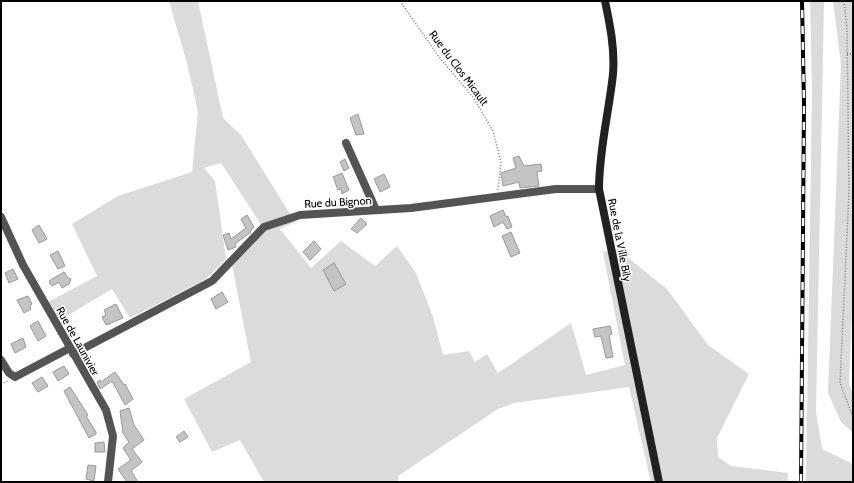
<svg xmlns="http://www.w3.org/2000/svg" width="854" height="483" font-family="Cabin,sans-serif">
	<rect width="100%" height="100%" fill="#fff"/>
	<!-- green -->
	<path fill="#dbdbdb" d="M169,1H198L223,118L241,135L295,222L280,229L311,268L341,241L375,266L397,246L416,273L433,317L443,355L469,351L475,362L487,354L498,373L571,323L586,375L625,365L603,252L617,249L667,289L708,345L749,374L717,438L718,457L731,466L788,473V482H651L629,387L514,403L498,409L398,476V482H264L240,440L212,452L184,399L251,362L232,265L260,236V223L221,163L204,168L215,181L226,259L206,279L130,318L112,289L60,320L48,302L97,276L72,224L118,196L192,172L198,112L187,63Z
		M810,1H824V4L816,412L822,449L853,464V482H806L812,90Z
		M833,1H853V289L849,384L853,394V433L841,422L828,393L841,64Z"/>
	<!-- building -->
	<path fill="#c4c4c4" stroke="#989898" d="M358,114L364,134L356,135L350,118Z
		M519,156L524,166L541,164L542,171L537,172L539,186L520,188L519,182L503,186L501,173L516,168L513,158Z
		M345,159L349,168L344,171L340,162Z
		M342,173L349,190L342,194L341,189L338,190L333,177Z
		M384,174L390,187L380,192L374,179Z
		M503,210L506,217L508,216L512,227L507,229L503,222L494,227L490,216Z
		M247,215L254,227L250,231L251,232L235,244L236,247L228,250L223,235L229,233L231,239L246,228L241,219Z
		M361,218L367,224L357,233L351,229Z
		M39,225L47,239L39,243L32,230Z
		M511,232L520,253L511,257L502,236Z
		M314,241L321,249L310,260L303,252Z
		M58,251L65,266L58,269L50,255Z
		M334,263L346,284L334,291L323,270Z
		M13,269L18,279L9,283L5,273Z
		M64,272L68,278L71,279L69,284L62,288L59,282L52,286L49,281Z
		M222,292L228,302L216,309L211,299Z
		M28,296L32,304L30,306L31,309L24,313L17,300Z
		M116,304L123,318L106,325L102,317L106,315L104,310Z
		M38,321L46,336L38,341L30,326Z
		M610,326L612,334L609,335L613,357L606,358L601,336L595,337L593,329Z
		M23,338L26,347L15,353L11,344Z
		M64,366L69,374L58,381L53,372Z
		M115,372L124,385L125,384L133,399L125,405L112,381L100,389L97,382L100,380L101,382Z
		M42,377L48,386L38,392L32,383Z
		M70,387L88,415L86,416L96,432V434L89,438L64,391Z
		M129,408L134,425L144,440L132,449L142,462L131,471L138,482H127L118,469L131,460L123,448L129,442L123,433L120,411Z
		M184,431L188,437L180,442L176,437Z
		M104,442L105,452H95V443Z
		M88,465L96,466L94,481L86,479Z"/>
	<g fill="none" stroke-linecap="round" stroke-linejoin="round">
		<!-- path -->
		<path stroke="#767676" stroke-width="1.5" stroke-dasharray="1 2" stroke-linecap="butt" d="M400,1L439,57L473,97L493,131L501,162L498,190
			M844,1L847,28L849,192L840,383L853,417
			M847,54H853
			M1,384L8,381"/>
		<!-- street -->
		<path stroke="#545454" stroke-width="8" d="M346,143L376,210
			M1,217L23,265L106,410L113,436L108,482
			M73,354L212,281L264,227L300,215L411,208L556,189H599
			M1,360L9,373L15,377L70,348"/>
		<!-- secondary -->
		<path stroke="#212121" stroke-width="8" d="M605,1C610,25 615,49 613,74C609,112 599,150 599,189L659,482"/>
		<!-- rail casing -->
		<g stroke="#000" stroke-width="4">
			<path id="rail" d="M801,482L804,104L802,1"/>
		</g>
		<!-- rail -->
		<use href="#rail" stroke="#fff" stroke-width="2.5" stroke-dasharray="8" stroke-linecap="butt"/>
	</g>
	<g text-anchor="middle" stroke-width="3" stroke-linejoin="round" paint-order="stroke">
		<!-- street labels -->
		<g font-size="11" fill="#000" stroke="#fff">
			<text transform="translate(459 68) rotate(53)" y="4">Rue du Clos Micault</text>
			<text transform="translate(338 202) rotate(-3)" y="4">Rue du Bignon</text>
			<text transform="translate(620 240) rotate(79)" y="4">Rue de la Ville Bily</text>
			<text transform="translate(78 341) rotate(61)" y="4">Rue de Launivier</text>
		</g>
	</g>
	<!-- border -->
	<rect width="854" height="483" fill="none" stroke="#000000" stroke-width="4"/>
</svg>
